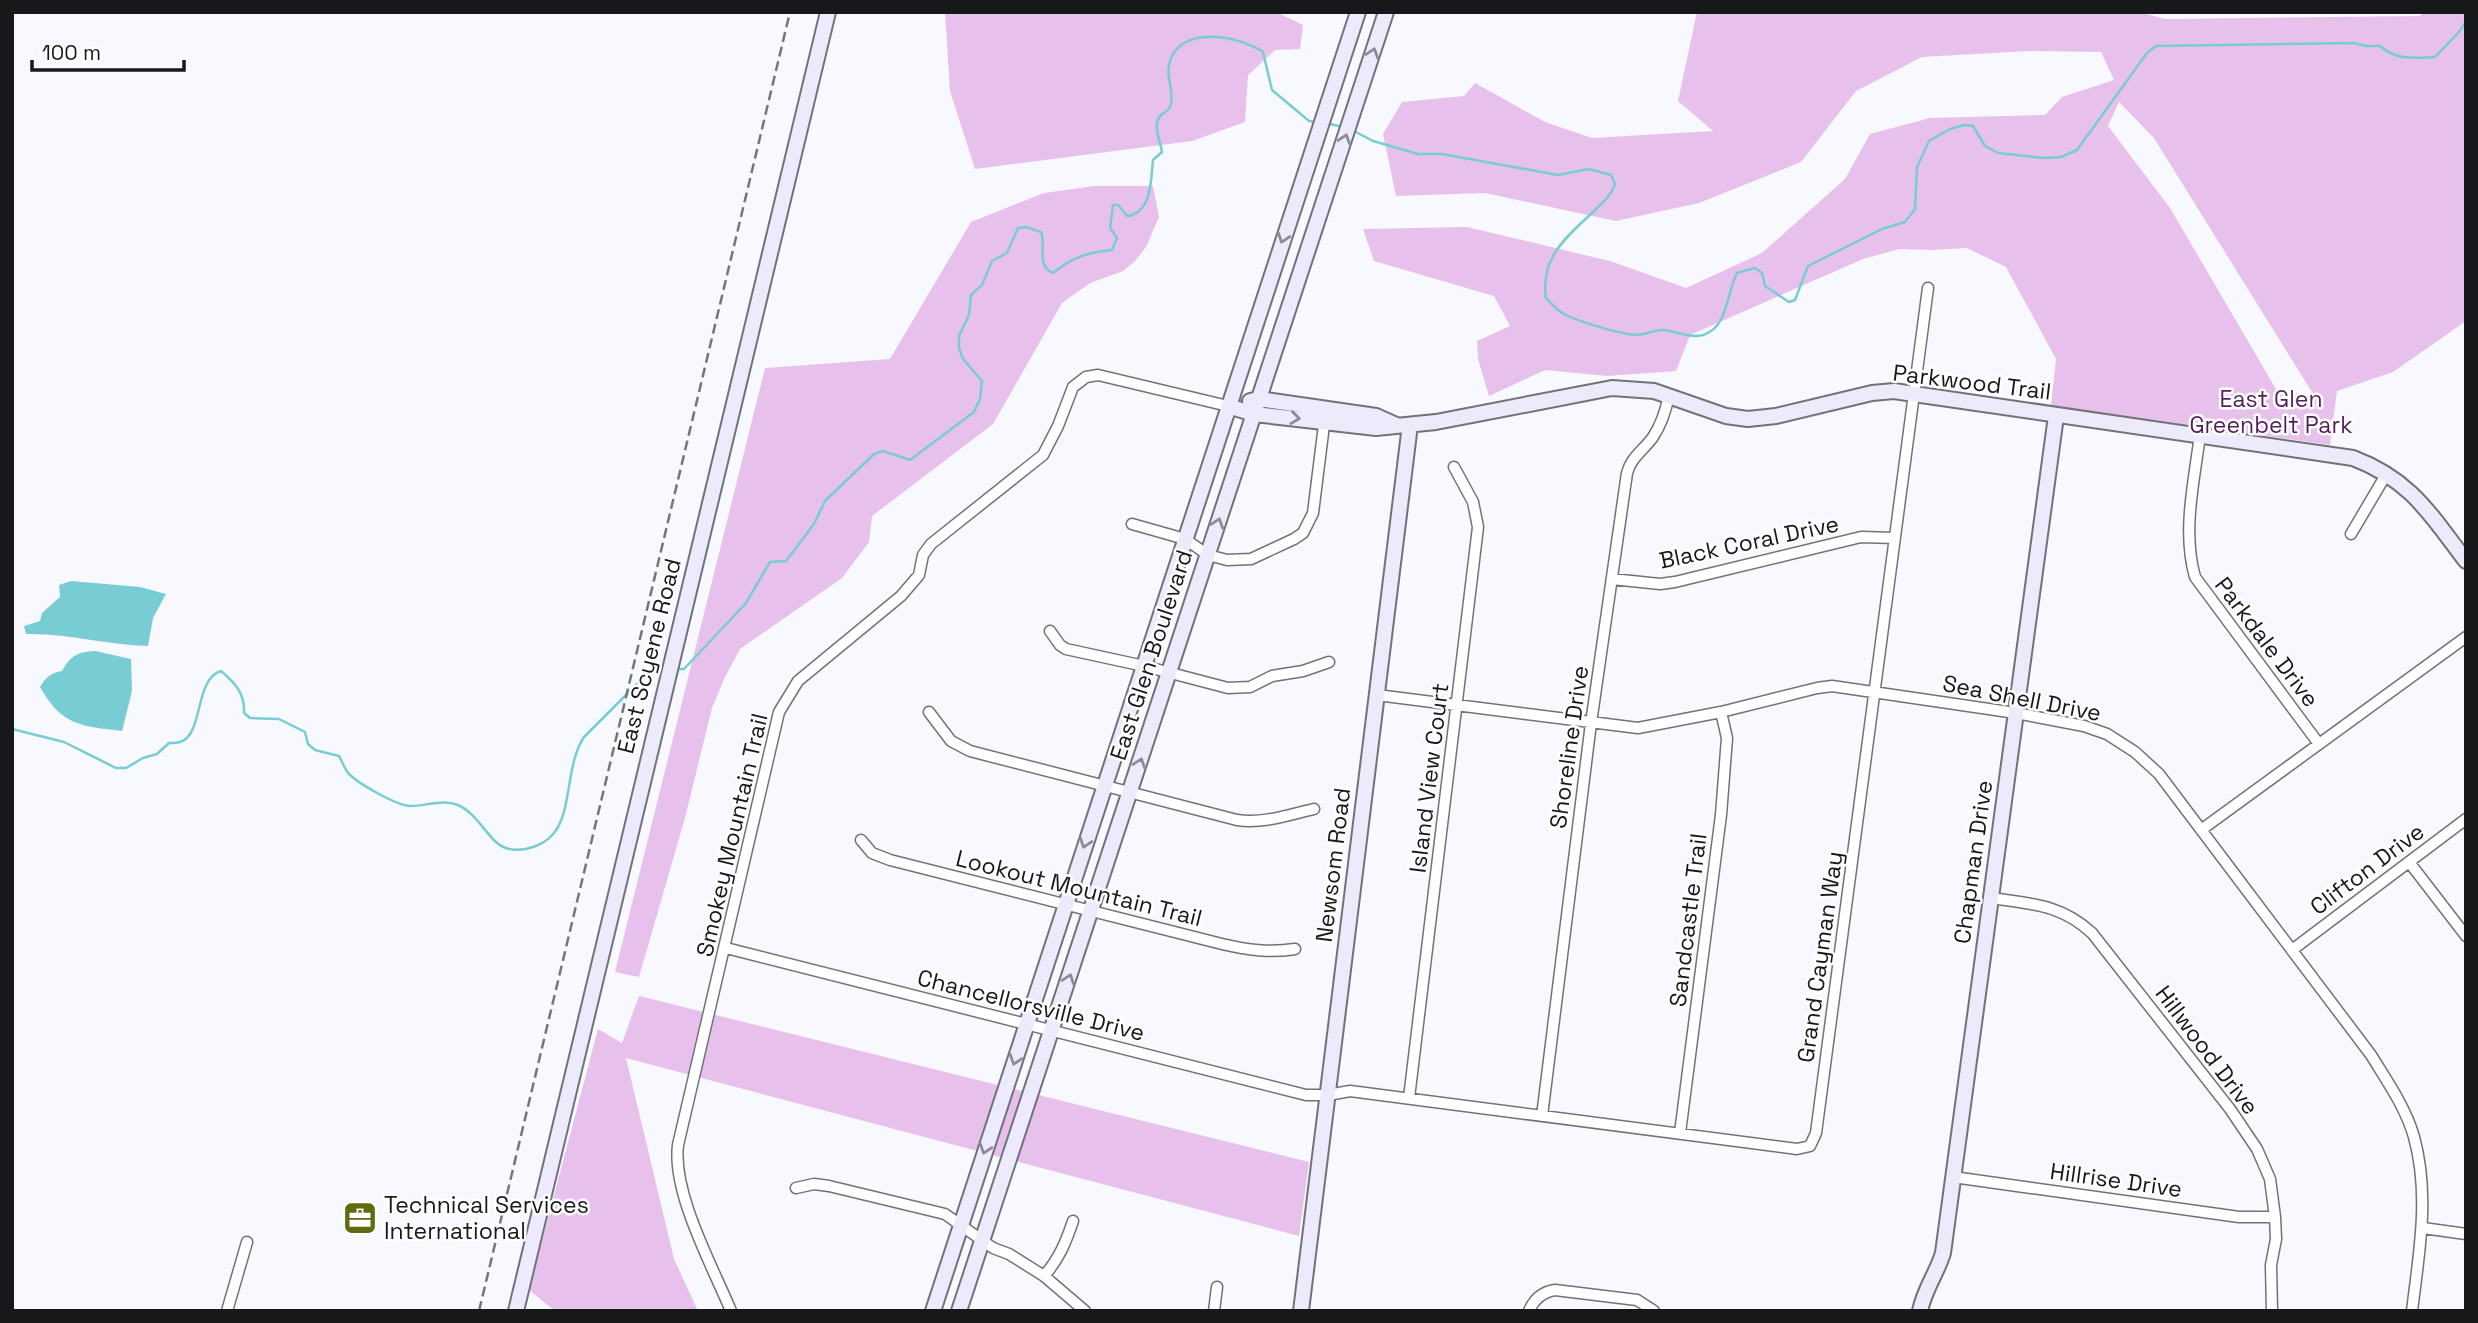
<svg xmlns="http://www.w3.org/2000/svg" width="2478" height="1323" font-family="'Space Grotesk',sans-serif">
	<rect width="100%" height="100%" fill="#f7f9fe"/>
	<!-- green -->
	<path fill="#e7c0ec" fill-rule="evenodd" d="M945,12H1276L1303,25L1300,49L1275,50L1248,75L1245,122L1192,141L975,169L950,91Z
		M1697,12H2139L2165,19L2420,16L2424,12H2466V321L2393,372L2337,391L2330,445L2051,405L2056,359L2006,267L1967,248L1932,250L1899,249L1863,259L1690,335L1676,371L1607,376L1545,370L1489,396L1478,359L1477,341L1510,326L1494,296L1374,261L1363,229L1467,227L1610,261L1686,288L1762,253L1845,179L1870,134L1930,118L2045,115L2062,97L2114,80L2101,52L2029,51L1922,57L1856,91L1801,162L1699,203L1616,221L1485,193L1396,196L1383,134L1402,102L1464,96L1475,83L1545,122L1592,138L1713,131L1678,101ZM2119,102L2154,138L2315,397L2276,389L2170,208L2108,126Z
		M1094,186H1153L1159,217L1146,247L1135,261L1123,271L1090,283L1062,303L993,424L872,516L869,542L842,578L740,649L725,677L712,708L685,818L639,977L615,972L765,368L890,359L971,222L1044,193Z
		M639,996L1309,1162L1299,1236L626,1058L674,1259L698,1311H555L529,1290L598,1029L622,1043Z"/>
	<!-- water -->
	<path fill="#78ccd4" d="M71,581L140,587L166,594L153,618L148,646C107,645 67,633 26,634L24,626L40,621L42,613L60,597L59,585Z
		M95,651L131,659L132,691L122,731C81,726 62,726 40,687C46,677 51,673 62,671C71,655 78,652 95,651Z"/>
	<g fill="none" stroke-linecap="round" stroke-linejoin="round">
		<!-- stream -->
		<path stroke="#78ccd4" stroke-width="2.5" d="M1325,123L1343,127
			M1352,130L1373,141L1418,154H1442L1558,175L1589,169L1611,175L1615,184C1611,196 1603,202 1595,210C1568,236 1540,256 1546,298C1552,304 1558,312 1566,315C1580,322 1623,335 1638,335C1648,334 1655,329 1664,330C1681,332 1696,342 1711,331C1727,321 1728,290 1737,273L1755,268L1762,273L1765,286L1789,302L1795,300L1808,266L1882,229L1905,222L1915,209L1917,167L1929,141L1950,129L1964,125L1973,126L1985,146L1998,153L2043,158L2061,157L2077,150L2147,53L2156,46L2354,43L2366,46H2380C2397,61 2414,58 2435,57L2459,32L2466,22
			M675,669H684L746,603L770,562L786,561L814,524L825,501L874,454L883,451L910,460L974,412L980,399L982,381L963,359L959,348V336L969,315L971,295L982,285L992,261L1007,253L1018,228L1026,227L1041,232C1047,248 1035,264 1053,273C1071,258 1088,252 1112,250L1117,238L1110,228L1113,205H1118L1127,216C1152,213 1151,179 1153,160L1162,152C1160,140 1152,124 1161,115C1166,111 1170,110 1171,103C1174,90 1166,78 1169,65C1177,24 1238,35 1263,52L1272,90L1309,121L1315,122
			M12,729L64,742L116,768H126L143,758L157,754L169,743C173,743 177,743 180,742C204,735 194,679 221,671C235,683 245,693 244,713L250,718L279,719L305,732L308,744L315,750L339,756C342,761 345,770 349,774C359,784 397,806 411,806C425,806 444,799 458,805C474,812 484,831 496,842C512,857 542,848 554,833C572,811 566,763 584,737L653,668H665"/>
		<!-- street casing -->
		<g stroke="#707378" stroke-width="13">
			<path id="street" d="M2200,435C2194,482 2182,532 2195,577L2319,744
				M1132,524L1185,539L1208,555L1227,560L1251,559L1294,539L1303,533L1313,513L1325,417
				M2351,534L2387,473
				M1612,579L1660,584L1675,582L1861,537L1895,538
				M1050,631L1060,645L1066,649L1144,666L1228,688L1250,687L1272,676L1303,671L1329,662
				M1377,695L1638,728L1721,712L1817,688L1832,686L2016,713L2084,726L2107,734L2135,752L2159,774L2371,1055C2387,1081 2406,1108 2414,1137C2430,1195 2419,1253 2412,1311
				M929,712L951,741L970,751L1237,820C1263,824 1288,815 1314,809
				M2201,830L2466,637
				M861,840L872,853L890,860L1222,944C1248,950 1269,953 1295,949
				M2409,862L2466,936
				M1991,898C2031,904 2061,904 2092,933L2230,1109L2257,1149L2270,1179L2275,1217L2276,1239L2271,1265L2272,1311
				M726,948L1306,1095H1328L1350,1091L1797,1149L1810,1146L1816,1133L1928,288
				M2292,950L2466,819
				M1409,1098L1478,527L1473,502L1454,467
				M1542,1116L1591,723L1627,473C1631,457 1644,450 1653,437C1661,425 1666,410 1669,395
				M1680,1133L1721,815L1727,738L1721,712
				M1953,1177L2239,1217H2275
				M796,1188L814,1184L829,1186L945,1214L993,1248L1009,1254L1044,1276L1085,1311
				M2423,1228L2466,1234
				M1044,1276C1059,1259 1066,1242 1073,1221
				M227,1311L247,1242
				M731,1311C712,1265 672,1193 678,1145L779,712L798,681L901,596L919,575L923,555L931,544L1043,455L1058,426L1073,387L1086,377L1098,375L1228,406
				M1214,1311L1217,1287
				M1529,1311C1534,1299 1542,1292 1555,1290L1637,1300L1654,1311"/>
		</g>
		<!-- secondary casing -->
		<g stroke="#707378" stroke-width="18">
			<path id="secondary" d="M1250,401L1259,399L1376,416L1396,425
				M1228,406L1254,414L1376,428L1436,422L1612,388L1654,391L1726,416L1748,419L1776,416L1872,393L1894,391L1914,394L2353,458C2411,480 2430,514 2466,561
				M516,1311L828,12
				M933,1311L1358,12
				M959,1311L1386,12
				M1301,1311L1410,425
				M1920,1311C1924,1290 1937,1273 1943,1253L2056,416"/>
		</g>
		<!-- street -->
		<use href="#street" stroke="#fff" stroke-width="10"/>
		<!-- secondary -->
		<use href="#secondary" stroke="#edeafc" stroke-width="14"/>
		<!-- rail -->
		<path stroke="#757679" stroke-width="2.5" stroke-dasharray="10 5" stroke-linecap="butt" d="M479,1311L790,12"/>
	</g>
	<!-- one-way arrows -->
	<defs><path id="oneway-chevron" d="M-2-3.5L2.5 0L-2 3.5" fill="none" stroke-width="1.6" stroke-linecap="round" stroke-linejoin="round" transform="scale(1.75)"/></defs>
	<g stroke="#8d8c96">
		<use href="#oneway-chevron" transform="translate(1373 53) rotate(-72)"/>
		<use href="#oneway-chevron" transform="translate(1345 139) rotate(-72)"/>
		<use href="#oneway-chevron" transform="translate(1283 238) rotate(108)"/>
		<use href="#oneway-chevron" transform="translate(1295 418) rotate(7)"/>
		<use href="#oneway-chevron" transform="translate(1218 523) rotate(-72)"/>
		<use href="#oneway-chevron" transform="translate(1140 763) rotate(-72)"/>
		<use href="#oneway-chevron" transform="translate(1085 843) rotate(108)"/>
		<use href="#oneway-chevron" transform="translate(1069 979) rotate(-72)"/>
		<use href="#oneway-chevron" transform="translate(1015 1060) rotate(109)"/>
		<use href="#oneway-chevron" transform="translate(985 1149) rotate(108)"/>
	</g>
	<!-- icons -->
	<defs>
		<g id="office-square" transform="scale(1.75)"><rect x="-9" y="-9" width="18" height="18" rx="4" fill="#626a0f" stroke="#fff"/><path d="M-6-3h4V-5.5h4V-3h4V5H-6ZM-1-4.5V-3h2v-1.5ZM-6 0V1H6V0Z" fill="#fff"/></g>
	</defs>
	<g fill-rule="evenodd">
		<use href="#office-square" x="360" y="1218"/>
	</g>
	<g text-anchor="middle" stroke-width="5" stroke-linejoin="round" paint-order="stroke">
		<!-- street labels -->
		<g font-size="23" fill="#17181a" stroke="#fff">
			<text transform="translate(1972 382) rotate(7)" y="8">Parkwood Trail</text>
			<text transform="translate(1749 542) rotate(-12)" y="8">Black Coral Drive</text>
			<text transform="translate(2267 642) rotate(53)" y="8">Parkdale Drive</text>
			<text transform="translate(1151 655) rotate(-72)" y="8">East Glen Boulevard</text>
			<text transform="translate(649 656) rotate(-76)" y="8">East Scyene Road</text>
			<text transform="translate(2022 698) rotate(11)" y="8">Sea Shell Drive</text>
			<text transform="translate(1569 747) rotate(-82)" y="8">Shoreline Drive</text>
			<text transform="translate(1429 778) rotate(-83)" y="8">Island View Court</text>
			<text transform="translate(732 835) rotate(-77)" y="8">Smokey Mountain Trail</text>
			<text transform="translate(1973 862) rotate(-82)" y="8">Chapman Drive</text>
			<text transform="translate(1333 865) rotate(-83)" y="8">Newsom Road</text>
			<text transform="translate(2367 869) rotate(-37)" y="8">Clifton Drive</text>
			<text transform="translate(1079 888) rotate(14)" y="8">Lookout Mountain Trail</text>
			<text transform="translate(1688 920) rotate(-83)" y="8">Sandcastle Trail</text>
			<text transform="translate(1820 957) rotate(-82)" y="8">Grand Cayman Way</text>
			<text transform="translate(1031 1005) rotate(14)" y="8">Chancellorsville Drive</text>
			<text transform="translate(2207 1050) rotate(53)" y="8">Hillwood Drive</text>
			<text transform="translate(2116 1180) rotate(8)" y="8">Hillrise Drive</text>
		</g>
		<!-- park labels -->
		<g font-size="23" fill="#521f5a" stroke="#fff">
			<text x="2271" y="407">East Glen<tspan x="2271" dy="26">Greenbelt Park</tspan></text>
		</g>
		<!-- poi labels -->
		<g font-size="23" fill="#17181a" stroke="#fff" text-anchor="start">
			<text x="384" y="1213">Technical Services<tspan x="384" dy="26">International</tspan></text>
		</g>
	</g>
	<!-- border -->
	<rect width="2478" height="1323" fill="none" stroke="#17181a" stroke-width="28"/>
	<!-- scale -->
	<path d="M32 60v10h152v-10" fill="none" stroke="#17181a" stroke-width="3.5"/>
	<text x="42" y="60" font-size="21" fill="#17181a" stroke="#ffffff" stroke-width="5" paint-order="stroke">100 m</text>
</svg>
